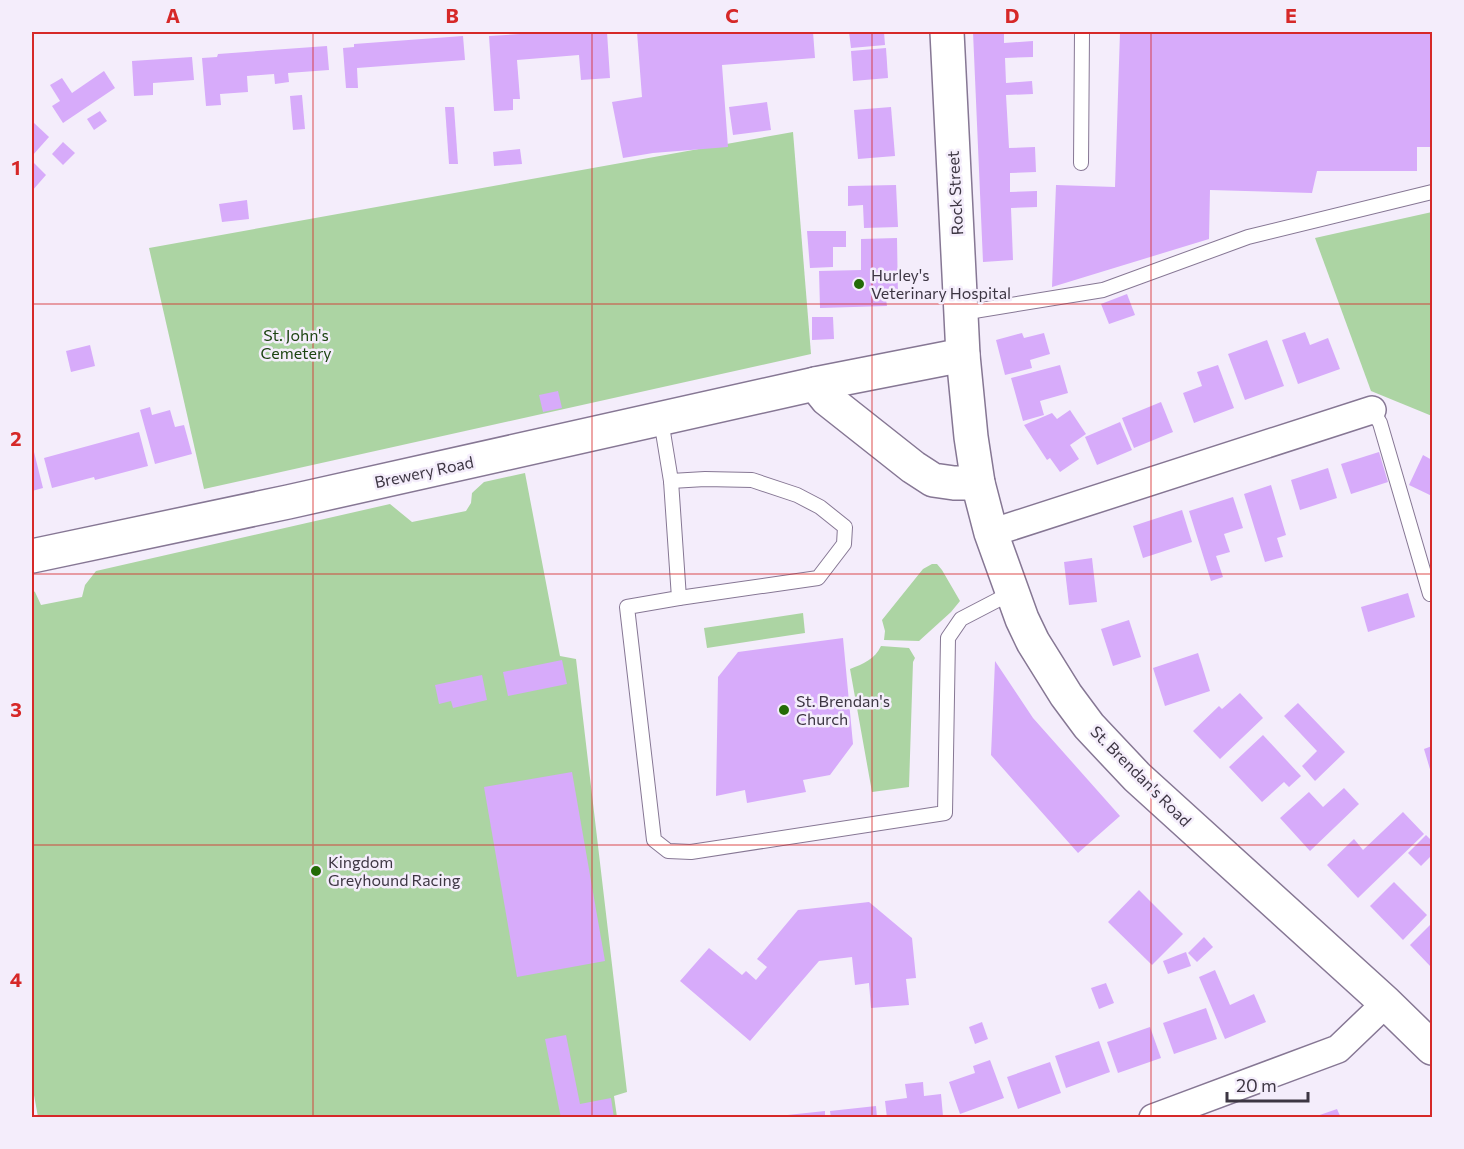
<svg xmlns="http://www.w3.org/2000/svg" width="1464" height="1149" font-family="Commissioner,sans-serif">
<rect width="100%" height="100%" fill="#f4edfb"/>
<g fill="#acd4a3">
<polygon points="793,132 811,354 204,489 149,248"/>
<polygon points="1432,212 1432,416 1371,391 1315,238"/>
<polygon points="525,473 560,656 576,659 627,1092 614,1096 617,1117 38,1117 32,1084 32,590 35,592 41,605 82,597 85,585 96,571 390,504 412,522 466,511 471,503 472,493 484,482"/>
<polygon points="932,564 937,564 942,570 960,601 951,612 919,641 884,640 885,631 882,620 923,569"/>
<polygon points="803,613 805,633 707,648 704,628"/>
<path d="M 881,646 L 909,648 L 915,658 L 913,662 L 909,787 L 872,792 L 850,669 C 863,664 875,659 881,646 Z"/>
</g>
<g fill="#d7abfa">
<polygon points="551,32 607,32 610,78 581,80 579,55 517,60 520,99 513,99 513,110 494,111 489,36"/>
<polygon points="637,32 813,32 815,58 722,65 728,147 653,153 623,158 612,102 642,97"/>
<polygon points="849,32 884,32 885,45 851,48"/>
<polygon points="973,32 1004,32 1004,43 1033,41 1033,57 1005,58 1006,83 1032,81 1033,94 1006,95 1009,148 1035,147 1036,172 1010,173 1010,192 1037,191 1037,207 1011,208 1013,260 983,262"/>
<polygon points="1120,32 1432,32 1432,147 1417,147 1417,171 1317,171 1312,193 1210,190 1209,239 1052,287 1056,185 1115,187"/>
<polygon points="463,36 465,60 357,68 358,88 346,88 343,48 354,47 354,44"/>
<polygon points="327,46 329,70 288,73 289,82 275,84 274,74 247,76 248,92 220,94 221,105 206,106 202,58 217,57 218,54"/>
<polygon points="886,48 888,78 853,81 851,51"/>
<polygon points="192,57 194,80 153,83 153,95 134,96 132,61"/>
<polygon points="104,71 115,88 63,123 52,106 60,101 50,85 62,78 72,93"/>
<polygon points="302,95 305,129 293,130 290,96"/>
<polygon points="767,102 771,130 733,135 729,107"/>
<polygon points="445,107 454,107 458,164 449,164"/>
<polygon points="891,107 895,156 858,159 854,110"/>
<polygon points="100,111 107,121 94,130 87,119"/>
<polygon points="33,122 49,137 32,156 32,123"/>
<polygon points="63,142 75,153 63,165 52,154"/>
<polygon points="520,149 522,164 494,166 493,152"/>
<polygon points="32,161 46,175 32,191"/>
<polygon points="896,185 898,227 864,228 863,205 848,206 848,186"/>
<polygon points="247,200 249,219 222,222 219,204"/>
<polygon points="807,231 846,231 846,247 833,247 833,267 810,268"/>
<polygon points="897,238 898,298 886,299 887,306 820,308 819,271 861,270 861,239"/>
<polygon points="1127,294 1135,315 1109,324 1101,304"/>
<polygon points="812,317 833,317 834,339 812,340"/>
<polygon points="1305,332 1310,345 1328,338 1340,369 1298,384 1282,340"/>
<polygon points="1022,333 1024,338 1044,333 1050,354 1030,360 1032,368 1005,375 996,340"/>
<polygon points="1267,340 1284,386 1245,400 1228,354"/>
<polygon points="90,345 95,366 71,372 66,351"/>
<polygon points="1060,365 1068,393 1040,401 1044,415 1023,421 1011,378"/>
<polygon points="1218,365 1234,408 1194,423 1183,393 1202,386 1197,372"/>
<polygon points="558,391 562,408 543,412 539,395"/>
<polygon points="1161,402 1173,432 1134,448 1122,418"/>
<polygon points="150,407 152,415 170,410 175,427 184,425 192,454 155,464 140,410"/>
<polygon points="1070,410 1086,434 1070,445 1079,459 1060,472 1050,458 1047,460 1024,425 1052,413 1057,419"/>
<polygon points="1120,422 1132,450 1097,465 1085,437"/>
<polygon points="139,432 148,466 95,480 94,477 52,488 44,458"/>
<polygon points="32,452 34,452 43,488 32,491"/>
<polygon points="1379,452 1388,482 1351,494 1341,464"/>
<polygon points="1423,455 1432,460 1432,496 1409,485"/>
<polygon points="1328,468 1337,498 1300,510 1291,480"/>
<polygon points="1271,485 1286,535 1277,538 1283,557 1265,562 1244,494"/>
<polygon points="1233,497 1243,528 1224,534 1230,552 1216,556 1223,577 1211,581 1189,511"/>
<polygon points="1182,510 1192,542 1143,558 1133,526"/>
<polygon points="1092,558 1097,602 1069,605 1064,562"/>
<polygon points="1408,593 1415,617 1368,632 1361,607"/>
<polygon points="1129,620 1141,657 1113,666 1101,629"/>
<polygon points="843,638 853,744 830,775 803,780 806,792 747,803 745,790 716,796 718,677 738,652"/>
<polygon points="1198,653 1210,691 1165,706 1153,668"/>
<polygon points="562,660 567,684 508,696 503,672"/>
<polygon points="995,661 1033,718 1120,816 1078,853 991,755"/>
<polygon points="482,675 487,700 453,708 451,701 439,704 435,685"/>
<polygon points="1240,693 1263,718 1220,759 1193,731 1219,706 1222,709"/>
<polygon points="1298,703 1345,752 1315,781 1302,766 1317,751 1284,716"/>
<polygon points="1263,735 1301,776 1289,787 1284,782 1262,802 1229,767"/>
<polygon points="1432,746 1432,776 1424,749"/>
<polygon points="572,772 605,961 517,977 484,787"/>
<polygon points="1344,788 1359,804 1310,851 1280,818 1309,792 1323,807"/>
<polygon points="1403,812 1424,834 1358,898 1327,865 1354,839 1363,850"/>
<polygon points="1426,835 1432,841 1432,855 1421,866 1408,853"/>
<polygon points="1394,882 1427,915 1403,940 1370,906"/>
<polygon points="1139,890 1183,934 1152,965 1108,922"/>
<polygon points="869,902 912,938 916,978 906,979 909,1005 871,1008 869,983 855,985 852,957 819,961 750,1041 680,981 709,948 742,975 746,971 756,980 767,967 757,959 798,910"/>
<polygon points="1432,923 1432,968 1410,945"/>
<polygon points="1204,937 1213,947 1197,962 1188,953"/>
<polygon points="1186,952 1191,966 1168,974 1163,961"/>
<polygon points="1215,970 1230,1005 1254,994 1266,1022 1225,1039 1199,977"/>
<polygon points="1106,983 1114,1003 1099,1009 1091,988"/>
<polygon points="1206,1008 1217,1039 1174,1054 1163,1023"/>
<polygon points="982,1022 988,1039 975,1044 969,1027"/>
<polygon points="1150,1027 1161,1058 1118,1073 1107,1042"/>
<polygon points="566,1035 580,1104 611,1098 614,1118 561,1118 545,1039"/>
<polygon points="1099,1041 1110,1072 1066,1088 1055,1056"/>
<polygon points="990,1060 1004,1098 960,1114 949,1082 975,1073 973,1066"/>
<polygon points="1050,1062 1061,1093 1018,1109 1007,1077"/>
<polygon points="923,1082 924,1096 941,1094 943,1116 887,1118 885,1101 907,1098 905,1084"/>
<polygon points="876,1106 877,1118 831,1118 830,1111"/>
<polygon points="1337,1109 1341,1118 1314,1118 1314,1117"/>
<polygon points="825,1111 825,1118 778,1118 778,1116"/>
</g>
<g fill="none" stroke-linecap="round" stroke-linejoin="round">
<g stroke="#867794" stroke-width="16">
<g id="lane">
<polyline points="1081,163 1082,32"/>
<polyline points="962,313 1103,290 1248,237 1432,192"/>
<polyline points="1372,410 1380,423 1430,594"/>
<polyline points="661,420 671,481 679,598 627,607 654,840 668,851 691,852 945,813 948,638 961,619 1011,593"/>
<polyline points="671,481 705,479 752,480 797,495 820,507 845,527 844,544 818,578 679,598"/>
</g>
</g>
<g stroke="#867794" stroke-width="30">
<g id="street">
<polyline points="991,533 1372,410"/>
<polyline points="1153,1118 1338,1049 1386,1003"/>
</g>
</g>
<g stroke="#867794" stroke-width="36">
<g id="secondary">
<polyline points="947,32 963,355 971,437 978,483 991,533 1022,619 1033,642 1066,695 1089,726 1137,777 1386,1003 1432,1048"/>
<polyline points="815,384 827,399 913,467 933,480 954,483 978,483"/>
<polyline points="32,556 288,502 815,384 963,355"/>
</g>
</g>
<use href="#lane" stroke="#fff" stroke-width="14"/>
<use href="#street" stroke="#fff" stroke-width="27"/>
<use href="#secondary" stroke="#fff" stroke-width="33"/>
</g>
<path fill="none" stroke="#d62828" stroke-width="1.5" stroke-opacity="0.55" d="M 313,32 L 313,1118M 592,32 L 592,1118M 872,32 L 872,1118M 1151,32 L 1151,1118M 32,304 L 1432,304M 32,574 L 1432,574M 32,845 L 1432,845"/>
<g fill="#236b06" stroke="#f4edfb" stroke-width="2">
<circle cx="859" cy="284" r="6"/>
<circle cx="784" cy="710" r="6"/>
<circle cx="316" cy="871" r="6"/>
</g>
<g text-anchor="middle" stroke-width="5" stroke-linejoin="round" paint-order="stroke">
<g font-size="16" fill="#3d3643" stroke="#f4edfb">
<text transform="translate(955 193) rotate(-93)" y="6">Rock Street</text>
<text transform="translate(424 472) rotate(-12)" y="6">Brewery Road</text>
<text transform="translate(1141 776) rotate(45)" y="6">St. Brendan's Road</text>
</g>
<g font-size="16" fill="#3d3643" stroke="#f4edfb" text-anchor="start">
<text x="871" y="281">Hurley's<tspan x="871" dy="18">Veterinary Hospital</tspan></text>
<text x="796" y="707">St. Brendan's<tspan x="796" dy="18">Church</tspan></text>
<text x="328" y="868">Kingdom<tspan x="328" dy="18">Greyhound Racing</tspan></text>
</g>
<g font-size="16" fill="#1d4412" stroke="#f4edfb">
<text x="296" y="341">St. John's<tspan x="296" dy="18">Cemetery</tspan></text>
</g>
</g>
<rect width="1464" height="1149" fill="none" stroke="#f4edfb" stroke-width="66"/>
<path d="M1227 1092v9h81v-9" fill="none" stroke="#3d3643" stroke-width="3"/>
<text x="1236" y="1092" font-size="18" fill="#3d3643" stroke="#f4edfb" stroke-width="4.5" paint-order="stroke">20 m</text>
<rect x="33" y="33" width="1398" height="1083" fill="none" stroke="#d62828" stroke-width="2"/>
<g font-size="20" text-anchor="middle" font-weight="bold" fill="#d62828">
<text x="173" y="23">A</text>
<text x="452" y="23">B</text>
<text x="732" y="23">C</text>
<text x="1012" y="23">D</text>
<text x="1291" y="23">E</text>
<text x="16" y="175">1</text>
<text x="16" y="446">2</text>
<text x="16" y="717">3</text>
<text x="16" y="987">4</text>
</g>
</svg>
